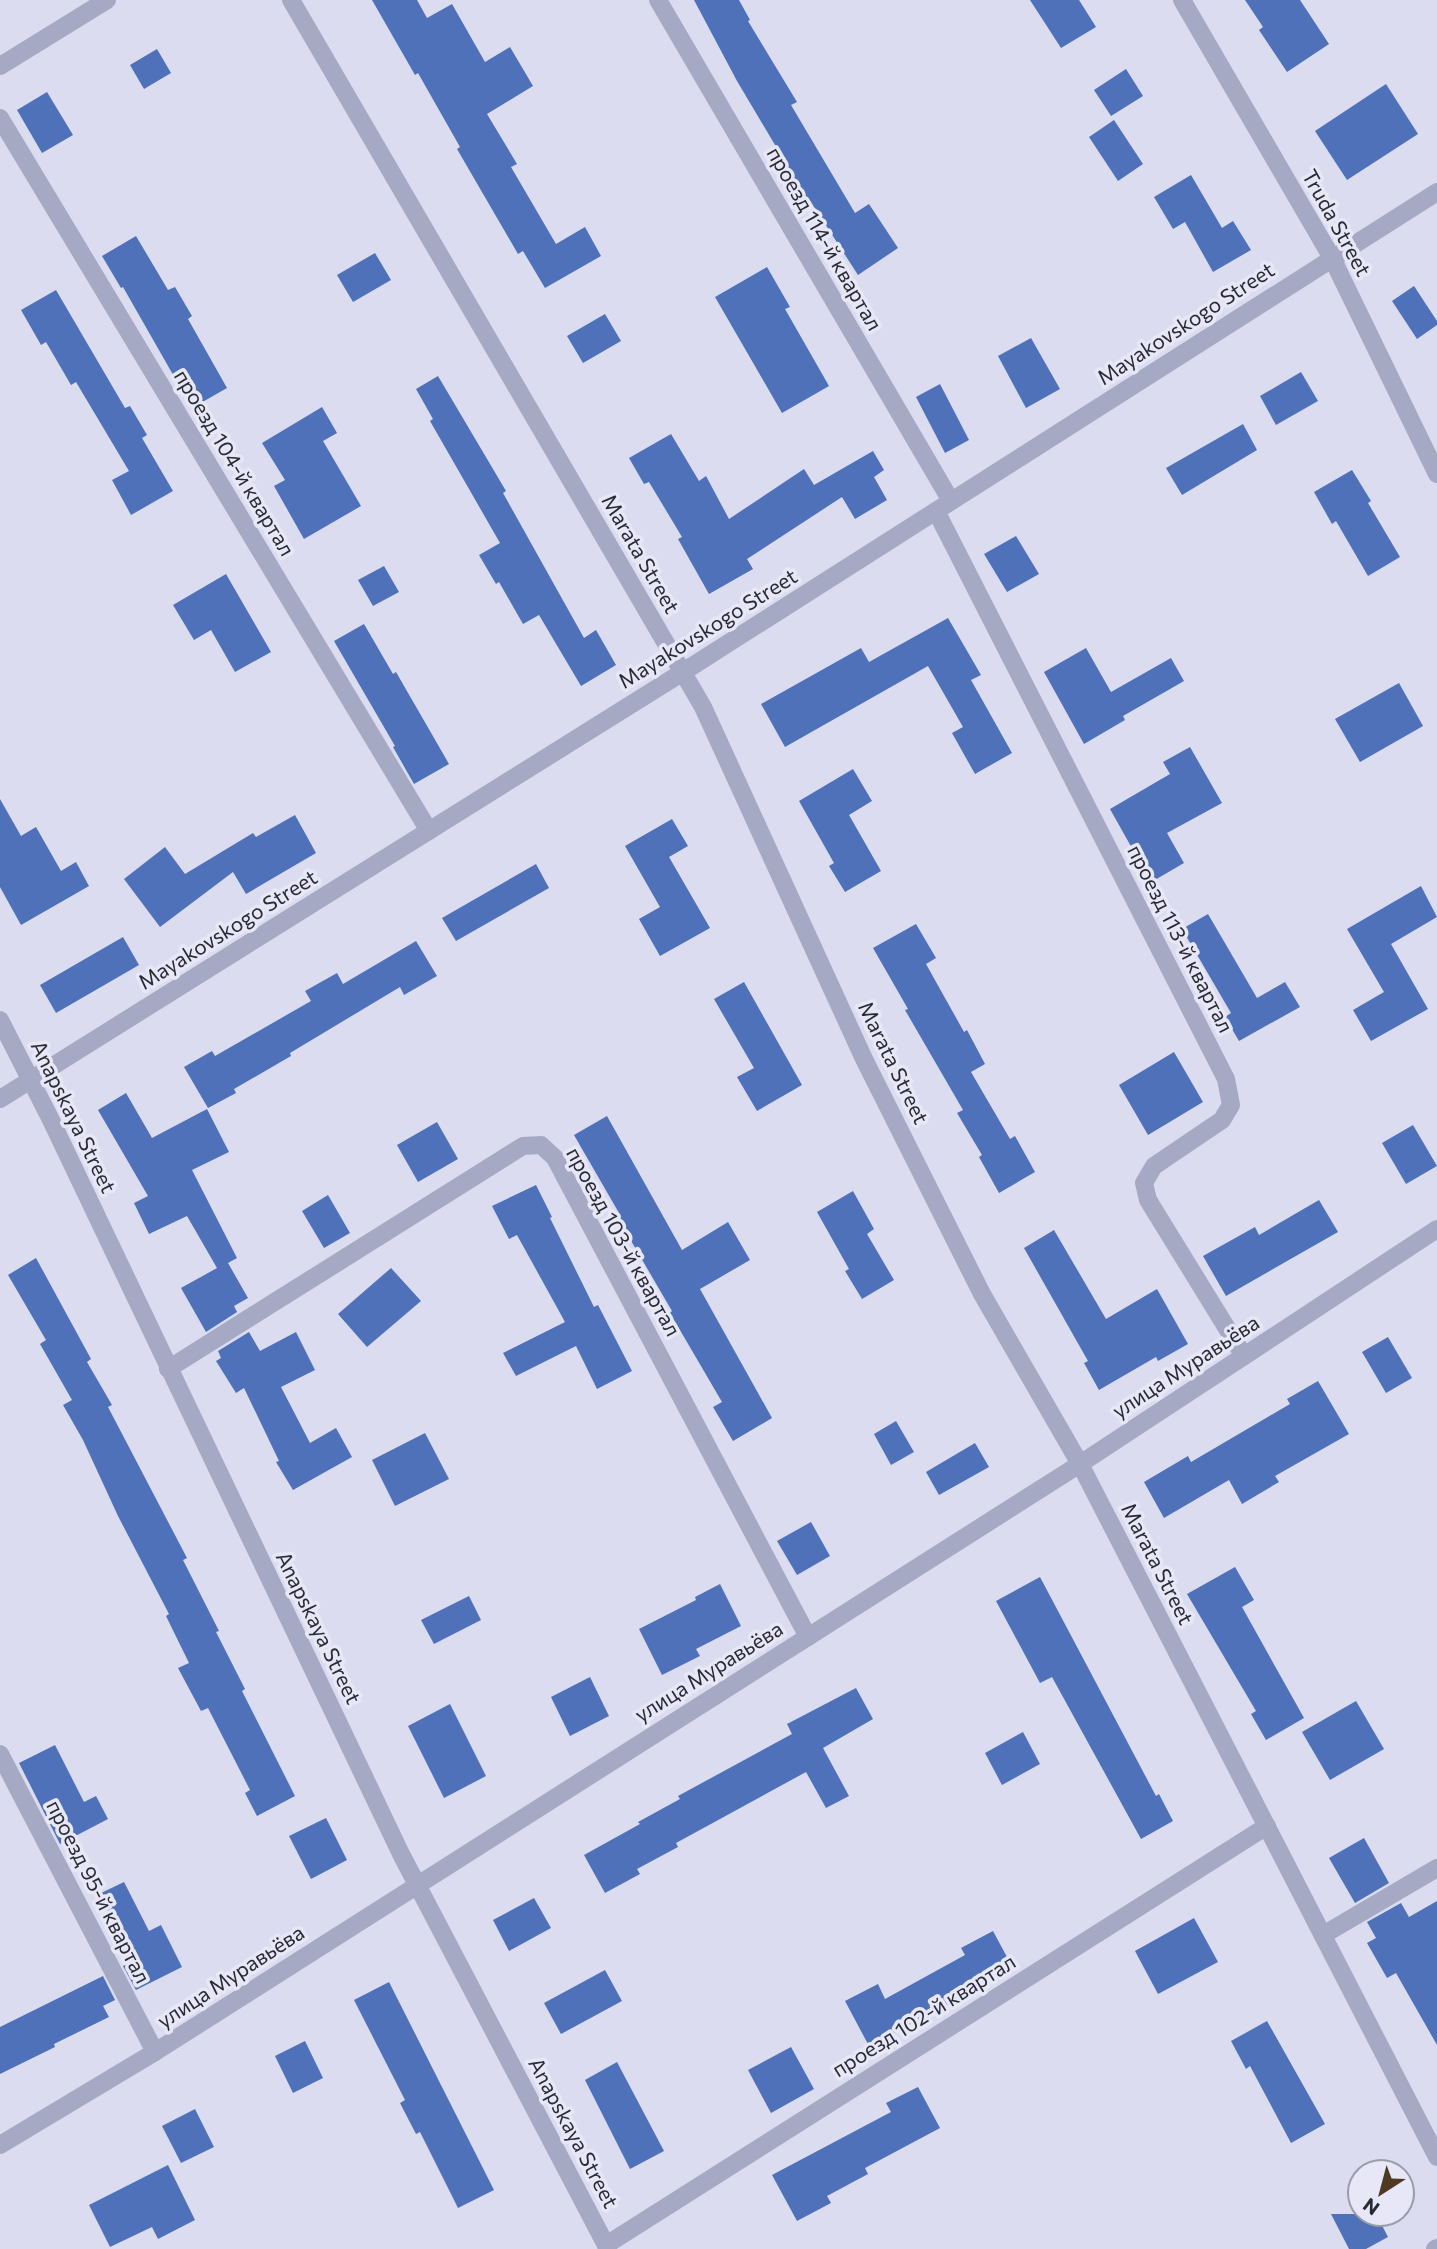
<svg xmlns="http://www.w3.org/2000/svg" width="1437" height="2249" font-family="Commissioner,sans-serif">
<rect width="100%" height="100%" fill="#dbdcef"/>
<g fill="#4f71b9">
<polygon points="372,0 417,0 427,18 452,4 485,62 510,47 533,86 487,114 517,164 511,167 556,244 585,227 601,256 545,288 523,251 518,254 457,149 460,147 418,73 415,75"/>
<polygon points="694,0 739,0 750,20 748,21 797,102 791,105 855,213 869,204 898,248 858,275 809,199 804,202 778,157 781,155 737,81"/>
<polygon points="1030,0 1079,0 1096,27 1061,48"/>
<polygon points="1245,0 1300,0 1329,44 1287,72 1259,30 1263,27"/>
<polygon points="157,49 171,73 144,89 130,65"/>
<polygon points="1126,69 1143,96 1111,116 1094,90"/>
<polygon points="1386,84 1418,134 1347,180 1315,131"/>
<polygon points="47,92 73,135 42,153 17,110"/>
<polygon points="1114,120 1143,164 1118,181 1089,137"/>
<polygon points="1191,175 1222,228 1233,221 1251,250 1213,272 1185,222 1173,229 1154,197"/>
<polygon points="136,236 168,290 175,287 192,316 188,319 227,388 192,408 123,287 121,288 102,256"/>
<polygon points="375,253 391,280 353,302 337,275"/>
<polygon points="767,267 790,307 785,309 829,386 782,413 715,297"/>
<polygon points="1414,286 1437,321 1437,325 1417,339 1392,301"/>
<polygon points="56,290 125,408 130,406 147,435 142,438 173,491 131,515 112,480 129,471 76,382 71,385 46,342 41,345 21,310"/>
<polygon points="605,314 621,341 583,363 567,336"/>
<polygon points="1031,338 1060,389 1026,408 998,356"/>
<polygon points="1301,372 1318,401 1276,425 1260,396"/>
<polygon points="438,376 506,491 503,493 584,638 596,630 616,665 581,686 539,615 523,624 499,582 496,584 479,555 500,543 430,421 433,419 416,389"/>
<polygon points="940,384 969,440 945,453 916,397"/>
<polygon points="322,407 337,433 323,441 361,506 304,539 274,486 285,480 262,443"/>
<polygon points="1243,424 1257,450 1182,495 1166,468"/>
<polygon points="671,434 699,481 706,476 729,519 804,469 814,485 873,451 884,470 874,477 887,500 855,519 842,497 747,559 753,569 709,594 678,539 682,537 649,482 644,484 629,458"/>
<polygon points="1352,470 1371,501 1368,503 1400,557 1368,576 1336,521 1332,524 1314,492"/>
<polygon points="1016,536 1039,574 1007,592 984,554"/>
<polygon points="384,566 399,592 373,606 358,580"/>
<polygon points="226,574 271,652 235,672 211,630 194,640 173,605"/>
<polygon points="948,618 981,675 971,680 1012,753 975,774 952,733 963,727 928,666 785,747 761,704 861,648 869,662"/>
<polygon points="364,624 393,674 396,672 449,764 414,784 393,747 395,746 334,641"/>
<polygon points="1086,648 1111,692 1171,658 1184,681 1123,716 1125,720 1084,744 1044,672"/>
<polygon points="1399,683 1423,726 1360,762 1335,719"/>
<polygon points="1190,747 1222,803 1167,833 1184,863 1148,884 1130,851 1133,850 1110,809 1170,774 1163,762"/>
<polygon points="853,769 872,801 849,815 881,871 845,892 829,866 834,863 799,801"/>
<polygon points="0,799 21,836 36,827 61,871 76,862 89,886 21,925 0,887"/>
<polygon points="295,815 316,853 246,894 233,872 160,927 124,879 165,847 185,874 253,833 256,837"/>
<polygon points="672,819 688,846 669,857 710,928 660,956 639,919 660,907 625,846"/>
<polygon points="536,864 549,888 456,941 442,918"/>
<polygon points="1421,886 1437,917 1391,944 1428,1009 1371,1041 1353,1010 1384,992 1347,929"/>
<polygon points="1208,914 1257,998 1285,982 1300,1007 1239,1041 1225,1017 1231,1013 1182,929"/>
<polygon points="916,924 936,958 926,964 964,1032 967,1030 985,1064 971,1072 1010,1139 1015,1136 1035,1172 999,1193 979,1157 982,1155 957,1113 963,1110 905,1010 908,1009 873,948"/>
<polygon points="123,937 139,965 56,1013 40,985"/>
<polygon points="416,941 437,976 404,995 400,987 290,1053 291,1056 234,1089 236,1093 208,1108 184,1067 212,1051 215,1056 311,1001 305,991 337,973 343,984"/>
<polygon points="744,982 802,1085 757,1111 737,1077 754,1068 714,999"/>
<polygon points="1174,1052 1203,1102 1148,1135 1119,1085"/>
<polygon points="126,1093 152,1138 207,1109 229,1152 192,1170 237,1258 228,1263 248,1298 234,1306 237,1312 206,1332 181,1288 217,1268 187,1216 149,1234 134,1203 148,1196 98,1110"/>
<polygon points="607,1116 682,1250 728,1222 750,1260 700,1289 772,1418 733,1441 713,1407 722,1402 670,1313 672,1311 616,1215 619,1213 574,1135"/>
<polygon points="437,1122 458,1159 418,1182 397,1145"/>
<polygon points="1413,1125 1437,1166 1406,1184 1382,1143"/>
<polygon points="536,1185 552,1217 550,1218 594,1307 598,1305 632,1371 597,1389 576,1346 516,1376 503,1353 565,1322 517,1235 509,1239 492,1206"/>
<polygon points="853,1191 874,1229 867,1234 894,1280 862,1299 845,1271 849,1269 817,1212"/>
<polygon points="328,1195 350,1233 324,1248 302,1211"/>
<polygon points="1319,1200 1338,1232 1226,1296 1203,1256 1255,1227 1259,1235"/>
<polygon points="1054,1230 1106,1319 1157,1289 1188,1344 1158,1361 1156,1357 1099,1390 1084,1363 1088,1361 1024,1248"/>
<polygon points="36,1258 91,1359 87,1362 112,1405 108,1407 187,1558 183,1560 219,1631 216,1632 245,1689 242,1691 295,1796 257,1816 245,1793 250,1790 208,1708 201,1711 178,1668 189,1663 166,1616 169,1614 118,1516 83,1440 63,1405 72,1400 40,1344 46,1340 8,1275"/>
<polygon points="391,1268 421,1301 367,1347 338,1314"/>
<polygon points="249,1332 260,1351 296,1332 315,1370 281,1387 310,1443 336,1428 352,1457 293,1490 276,1462 279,1461 244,1388 236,1393 216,1361 221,1358 218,1351"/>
<polygon points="1388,1337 1412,1378 1386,1393 1362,1352"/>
<polygon points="1318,1381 1349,1434 1275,1476 1279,1482 1242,1504 1229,1480 1164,1518 1144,1482 1188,1456 1191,1462 1290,1404 1287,1399"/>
<polygon points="896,1421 914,1452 891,1465 874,1434"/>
<polygon points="425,1433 449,1479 395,1506 372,1460"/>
<polygon points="975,1443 989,1467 939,1495 926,1472"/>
<polygon points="811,1522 830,1556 797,1575 777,1541"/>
<polygon points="1235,1567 1254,1600 1242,1607 1304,1718 1266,1740 1251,1714 1256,1711 1187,1594"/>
<polygon points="1040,1577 1156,1796 1159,1794 1173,1821 1141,1839 1052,1677 1040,1683 996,1601"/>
<polygon points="720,1584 741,1626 696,1649 700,1656 662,1675 639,1629 696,1600 695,1597"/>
<polygon points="469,1596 481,1620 434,1644 421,1620"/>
<polygon points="590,1677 609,1716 570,1736 551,1697"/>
<polygon points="856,1688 873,1719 823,1748 849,1796 826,1808 806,1772 676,1843 678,1847 637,1869 640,1874 605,1893 584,1855 640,1824 638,1822 680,1799 678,1796 792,1734 787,1724"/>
<polygon points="1356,1701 1384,1749 1330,1780 1302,1732"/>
<polygon points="450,1704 486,1776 444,1798 408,1726"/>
<polygon points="1023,1732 1040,1764 1002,1785 985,1753"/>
<polygon points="55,1745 84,1802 96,1796 108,1819 60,1844 19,1763"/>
<polygon points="326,1818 347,1860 311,1879 289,1836"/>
<polygon points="1364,1838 1389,1883 1355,1903 1329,1858"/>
<polygon points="124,1882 149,1931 161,1925 182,1967 136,1990 123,1966 133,1961 99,1894"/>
<polygon points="534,1898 551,1928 509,1951 493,1920"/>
<polygon points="1437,1901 1437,2045 1396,1973 1387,1978 1367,1943 1376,1938 1367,1922 1401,1903 1409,1917"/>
<polygon points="1194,1918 1218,1962 1158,1994 1135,1951"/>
<polygon points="993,1931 1014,1970 869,2046 845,2001 878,1984 885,1999 965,1955 961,1948"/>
<polygon points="605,1970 622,2001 561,2034 544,2003"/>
<polygon points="103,1976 115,2000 103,2006 109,2017 54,2044 55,2047 0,2074 0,2027"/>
<polygon points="389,1982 494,2190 458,2208 420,2132 416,2134 400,2103 405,2100 354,2000"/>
<polygon points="1267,2021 1325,2124 1291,2143 1250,2066 1246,2069 1231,2041"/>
<polygon points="305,2041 323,2078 293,2093 275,2056"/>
<polygon points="791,2047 814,2089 771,2113 748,2070"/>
<polygon points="617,2062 664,2151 630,2169 585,2080"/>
<polygon points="918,2087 940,2128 865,2168 868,2174 827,2196 831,2203 797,2221 772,2175 891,2112 886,2103"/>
<polygon points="195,2109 214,2147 181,2163 162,2126"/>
<polygon points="168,2165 195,2220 158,2239 152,2227 110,2247 89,2205"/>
<polygon points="1331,2214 1376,2214 1388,2237 1366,2249 1349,2249"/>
</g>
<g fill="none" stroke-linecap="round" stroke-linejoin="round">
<g stroke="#a6a9c3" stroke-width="18">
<polyline points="291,0 703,707 864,1059 982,1294 1080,1464 1437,2157"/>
<polyline points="658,0 951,501"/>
<polyline points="1182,0 1332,258 1437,474"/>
<polyline points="0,66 107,0"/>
<polyline points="0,118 429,831"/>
<polyline points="936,511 1226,1079 1231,1105 1222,1120 1154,1166 1144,1183 1148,1200 1244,1356"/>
<polyline points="0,1020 50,1118 401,1854 608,2249"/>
<polyline points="0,1099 683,672 1437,192"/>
<polyline points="168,1369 523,1146 541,1145 555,1158 808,1637"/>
<polyline points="0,1754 155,2052"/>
<polyline points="1323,1935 1437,1868"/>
<polyline points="0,2145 155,2052 1080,1464 1437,1229"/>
<polyline points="606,2245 1267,1826"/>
<polyline points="1435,2249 1437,2248"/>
</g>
</g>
<g text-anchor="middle" stroke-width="7" stroke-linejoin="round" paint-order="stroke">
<g font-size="21" fill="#282b33" stroke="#e7e7f7">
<text transform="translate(1336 223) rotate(61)" y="7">Truda Street</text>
<text transform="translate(824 239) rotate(60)" y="7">проезд 114-й квартал</text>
<text transform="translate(1186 324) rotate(-33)" y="7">Mayakovskogo Street</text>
<text transform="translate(234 463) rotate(59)" y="7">проезд 104-й квартал</text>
<text transform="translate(640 554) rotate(60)" y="7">Marata Street</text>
<text transform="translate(708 629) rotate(-32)" y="7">Mayakovskogo Street</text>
<text transform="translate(228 930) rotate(-32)" y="7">Mayakovskogo Street</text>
<text transform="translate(1180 939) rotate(63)" y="7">проезд 113-й квартал</text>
<text transform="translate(893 1063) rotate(64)" y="7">Marata Street</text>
<text transform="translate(73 1117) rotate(64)" y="7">Anapskaya Street</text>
<text transform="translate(623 1242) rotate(61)" y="7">проезд 103-й квартал</text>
<text transform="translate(1186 1367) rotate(-33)" y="7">улица Муравьёва</text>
<text transform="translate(1157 1564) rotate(63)" y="7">Marata Street</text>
<text transform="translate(318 1628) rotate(64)" y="7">Anapskaya Street</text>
<text transform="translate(709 1672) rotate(-32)" y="7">улица Муравьёва</text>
<text transform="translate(98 1892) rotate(63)" y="7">проезд 95-й квартал</text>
<text transform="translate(231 1977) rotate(-33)" y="7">улица Муравьёва</text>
<text transform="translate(924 2016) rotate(-32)" y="7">проезд 102-й квартал</text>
<text transform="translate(573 2133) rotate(62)" y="7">Anapskaya Street</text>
</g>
</g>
<g transform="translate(1381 2193) rotate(216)"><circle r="33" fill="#e7e7f7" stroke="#9b9ca9" stroke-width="2"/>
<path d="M0-5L12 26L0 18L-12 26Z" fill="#503922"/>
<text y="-10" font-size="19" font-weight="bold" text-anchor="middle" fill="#282b33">N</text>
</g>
</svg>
